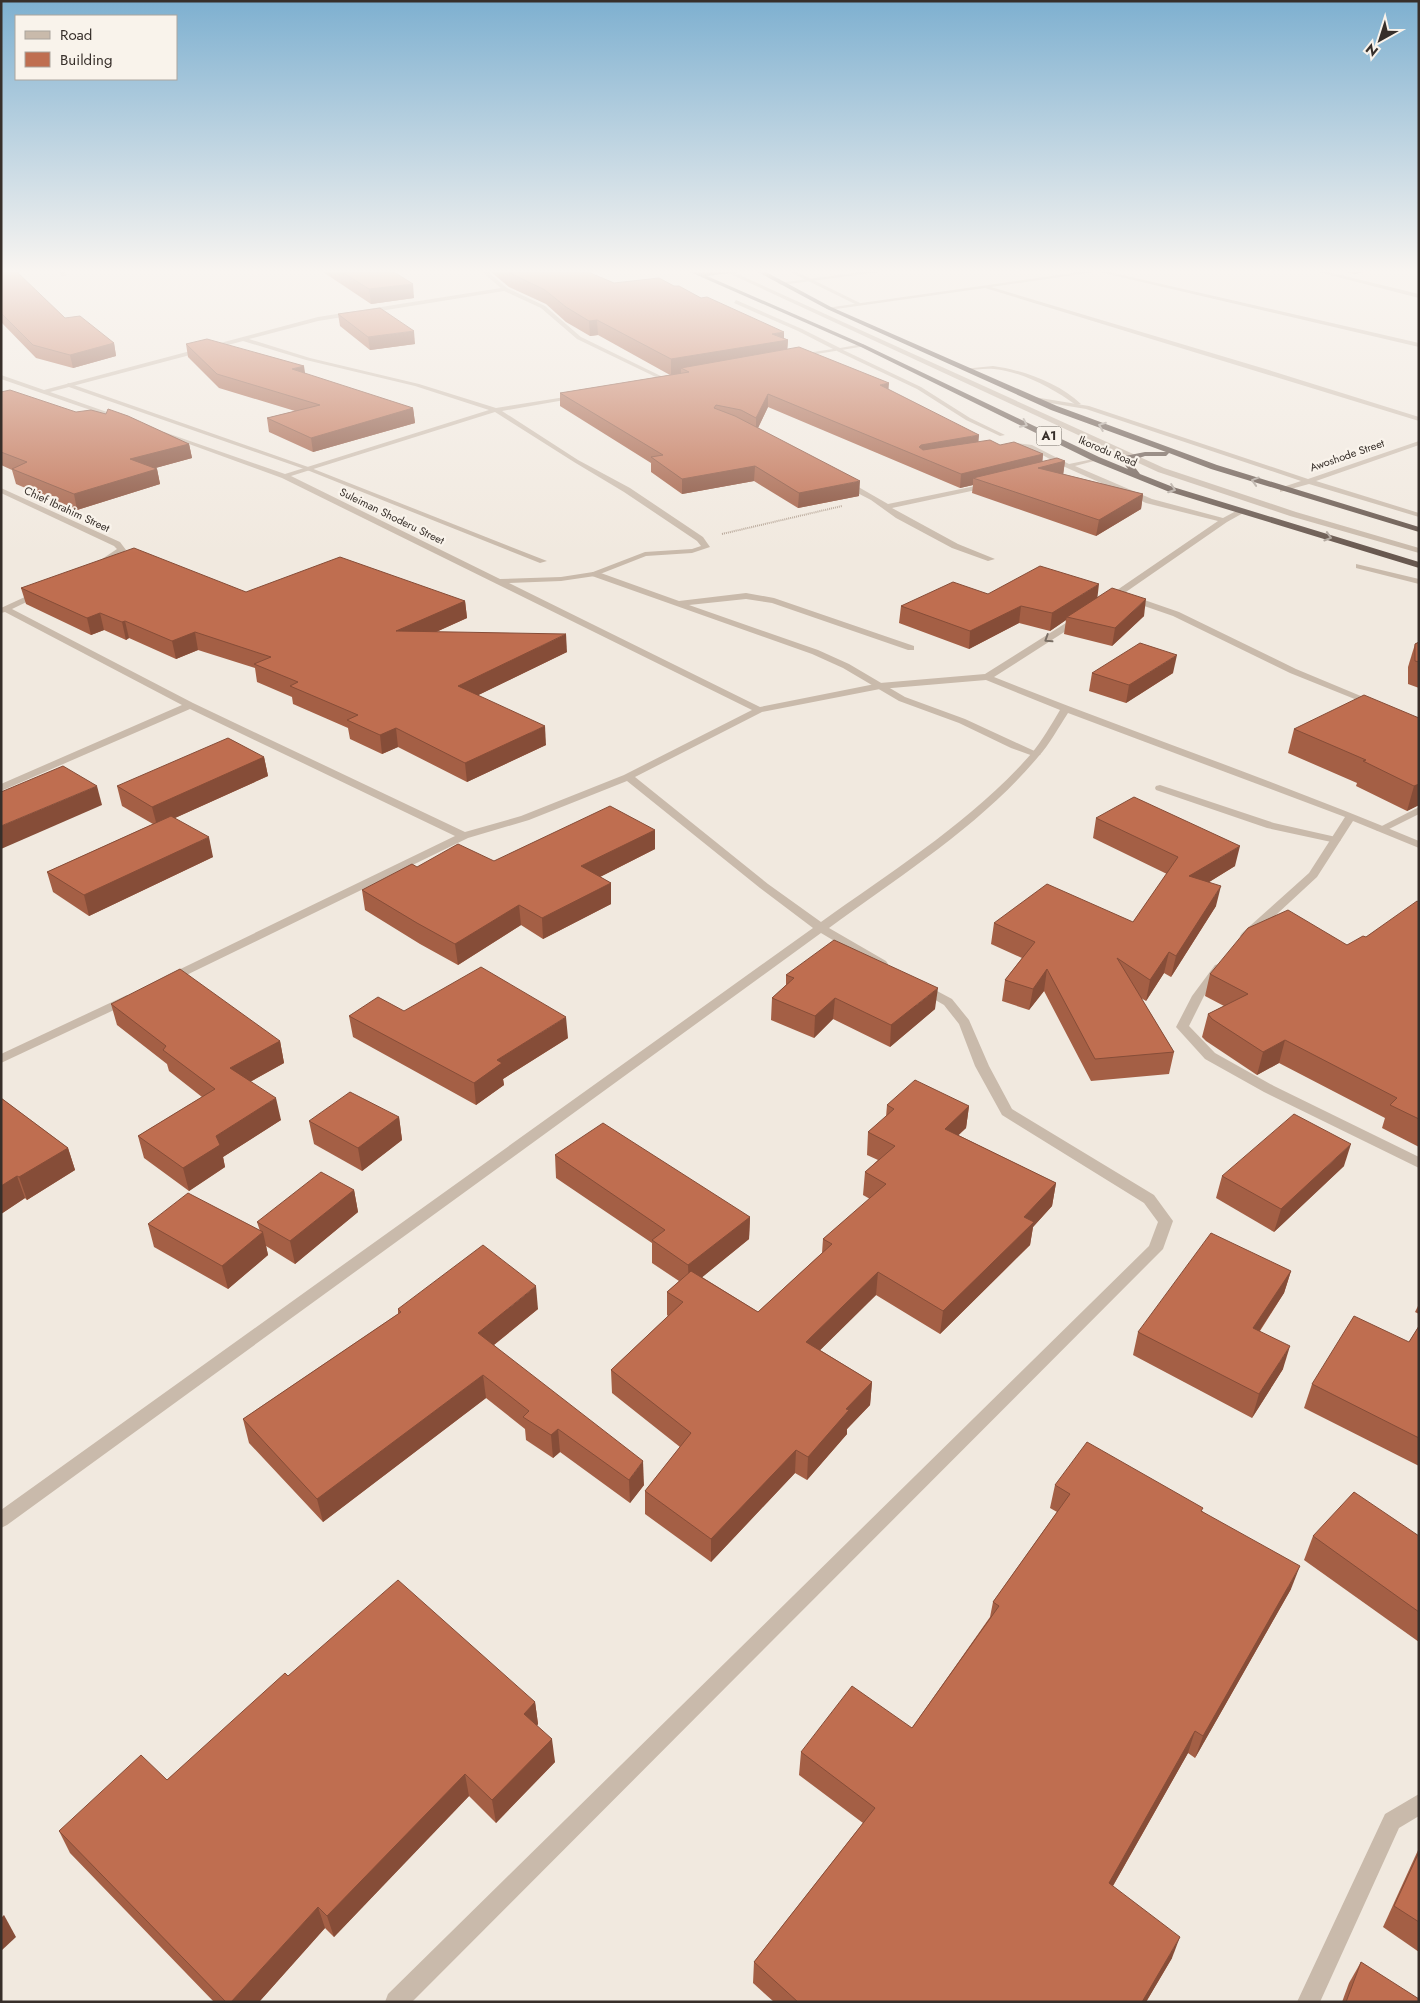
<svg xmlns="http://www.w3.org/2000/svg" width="1420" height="2003" font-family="Jost,sans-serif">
<rect width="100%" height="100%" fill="#f1e9df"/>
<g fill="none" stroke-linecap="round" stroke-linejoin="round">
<polyline stroke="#b5a495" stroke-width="2" stroke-dasharray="1 1" stroke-linecap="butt" points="722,534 842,506"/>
<g fill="#c9baab" fill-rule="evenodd">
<polygon points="726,272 733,272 1164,468 1296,512 1419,548 1419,553 1290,516 1158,472"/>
<polygon points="790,272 797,272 862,304 857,305"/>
<polygon points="837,349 841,349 921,387 970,418 1005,435 1000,436 966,420 917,389 837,351"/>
<path d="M 993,366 C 1023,370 1059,383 1081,404 L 1076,405 C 1052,388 1023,372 994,369 C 984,368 975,370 966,371 L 963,369 Z"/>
<polygon points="68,383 311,468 547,561 540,563 307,470 66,386"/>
<polygon points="1356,564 1419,579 1419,584 1356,568"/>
<polygon points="592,572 598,572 679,601 746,593 774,598 914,646 914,650 908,650 772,603 746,599 689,605 818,650 849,664 905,697 965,719 1041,754 1036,757 1011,748 959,723 899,701 843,668 812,654 592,576"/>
<polygon points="1160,785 1274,823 1336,837 1341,840 1336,843 1267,828 1156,790 1155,788 1156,786"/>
<polygon points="1419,807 1419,814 1385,831 1377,831 1376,829"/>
</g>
<g fill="#c9baab" fill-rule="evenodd">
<polygon points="59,272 64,272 67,275 62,276"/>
<path d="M 482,272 L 488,272 L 507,288 L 545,306 L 581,337 L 669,380 L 664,381 L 577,339 L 541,308 L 504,291 L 318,321 L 249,339 L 310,358 L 419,384 L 496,408 L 578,395 L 579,396 L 576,398 L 502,411 L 578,460 L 630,488 L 703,537 L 710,547 L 692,553 L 646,556 L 595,576 L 561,581 L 509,583 L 760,707 L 880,683 L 985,674 L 1077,616 L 1083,616 L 1083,620 L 994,677 C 1135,733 1279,782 1419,841 L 1419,848 L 1353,821 L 1317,877 L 1250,939 L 1242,939 L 1240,936 L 1242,933 L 1309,873 L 1345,817 L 1068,713 C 1058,728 1050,744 1038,757 C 980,826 901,875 829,928 L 886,961 L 888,964 L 886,967 L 878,967 L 821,933 L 7,1525 L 1,1528 L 1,1510 L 813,928 L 760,888 L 627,781 L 529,820 L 468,838 L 170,983 L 164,979 L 166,976 L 455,836 L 190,709 L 1,791 L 1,784 L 182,705 L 5,612 L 1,613 L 1,608 L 40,590 L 43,590 L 43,594 L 12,609 L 193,703 L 465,832 L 521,816 L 624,775 L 752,710 L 282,478 L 159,433 L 164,432 L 285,474 L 489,410 L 415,386 L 306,360 L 243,341 L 50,392 L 124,418 L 124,420 L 122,421 L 1,379 L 1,375 L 44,390 L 318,317 L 501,288 ZM 495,412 L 574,462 L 624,492 L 697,541 L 701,546 L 692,549 L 645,552 L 593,572 L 561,577 L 500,579 L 291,476 ZM 986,680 L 1060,710 C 1051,725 1042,741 1031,754 C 971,822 893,870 821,922 L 768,884 L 635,777 L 762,712 L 880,689 Z"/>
<polygon points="861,272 880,272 781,285 778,283"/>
<polygon points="1079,272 1095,272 991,287 1262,368 1419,417 1419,421 985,288 829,310 826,308"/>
<polygon points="1099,272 1109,272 1419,343 1419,347"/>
<polygon points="1318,272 1328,272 1419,294 1419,298"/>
<polygon points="736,300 802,329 840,348 863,344 866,346 798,357 800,354 833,349 798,331 734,303"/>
<polygon points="1034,397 1089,406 1308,479 1419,441 1419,445 1316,481 1419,513 1419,517 1309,484 1280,492 1280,488 1301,481 1086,409 1032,400 1032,398"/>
<polygon points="1015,443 1032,445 1069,464 1098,458 1098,460 1075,466 1152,499 1223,518 1238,510 1245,512 1227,522 1110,603 1104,603 1104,599 1218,521 1146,503 1065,467 1029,448 1015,447 1004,449 1001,447"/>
<polygon points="842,481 848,481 888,504 990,483 990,487 892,508 958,544 995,559 988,561 952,548 896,518 871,500 842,485"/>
<polygon points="1,488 120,542 126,550 108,563 102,563 102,559 117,549 114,546 1,493"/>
<polygon points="1130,595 1179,612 1296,669 1380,704 1375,707 1372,706 1290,673 1173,616 1127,600 1127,596"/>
<polygon points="1219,964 1225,968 1204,996 1189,1026 1215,1053 1274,1086 1419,1157 1419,1168 1264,1092 1205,1059 1176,1027 1192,996 1215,965"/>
<polygon points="924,984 952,999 969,1020 989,1066 1012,1109 1154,1195 1173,1221 1163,1249 412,2002 385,2002 388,1994 1149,1246 1158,1222 1144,1203 1002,1115 975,1066 959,1024 944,1005 920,991 918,988"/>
<polygon points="127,995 133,999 131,1002 1,1063 1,1054"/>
<polygon points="1419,1794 1419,1816 1399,1828 1320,2002 1297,2002 1385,1814"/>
</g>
<polygon fill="#68584f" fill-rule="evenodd" points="690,272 738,272 707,276 865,345 1099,457 1128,469 1122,461 1125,456 1145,452 1166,452 1051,410 827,309 758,272 766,272 831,307 1057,406 1217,465 1419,527 1419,532 1211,469 1169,453 1166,456 1145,456 1130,461 1140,474 1173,487 1419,562 1419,568 1167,491 1093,461 861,347"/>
</g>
<g fill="#a45f45">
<polygon points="1,272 65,318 114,343 116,356 73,368 36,358 1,322"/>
<polygon points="323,272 394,272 414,298 371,304"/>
<polygon points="491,272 588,272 614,283 674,286 701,298 788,340 787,349 888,389 978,442 1043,454 1042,462 1065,461 1063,474 1143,494 1141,509 1096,536 972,493 973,485 960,488 768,407 758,428 859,496 798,508 754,481 682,494 651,472 651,463 560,406 560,393 670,375 598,335 590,336 566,322 546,304 509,287"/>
<polygon points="1346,272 1363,272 1355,274"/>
<polygon points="338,314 415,344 370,350 340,326"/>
<polygon points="186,344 413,408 415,423 313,452 269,432 267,418 295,411 219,388 188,357"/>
<polygon points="1,392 189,444 192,458 155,468 157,469 160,484 77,510 16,484 12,470 1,465"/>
<polygon points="21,588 246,592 465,601 467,618 436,632 567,652 478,695 546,745 467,782 398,747 382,754 350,739 348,728 293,704 292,697 257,682 255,668 198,650 176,659 129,638 126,640 104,630 91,635 26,604"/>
<polygon points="988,594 1097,598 1144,616 1112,646 1064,634 1066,620 1050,631 1019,623 969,649 899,623 901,606"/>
<polygon points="1419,642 1419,688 1408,684 1408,667 1415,644"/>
<polygon points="1092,673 1173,673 1126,703 1089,691"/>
<polygon points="1419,718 1419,805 1407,811 1356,786 1357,783 1288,753 1294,729"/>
<polygon points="264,757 268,776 175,818 213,857 89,916 53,892 47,872 153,824 122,806 117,786"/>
<polygon points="1096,818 1235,866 1209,882 1216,906 1171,977 1164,973 1146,1001 1141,998 1174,1052 1169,1074 1091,1081 1044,991 1029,1010 1002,1001 1005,980 1022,958 991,944 994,923 1133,922 1167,874 1093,838"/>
<polygon points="655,830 655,849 600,877 611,883 611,904 543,939 521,925 458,965 420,944 365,910 362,890 417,867 494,861"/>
<polygon points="1419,902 1419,1147 1382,1128 1385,1118 1279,1063 1257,1075 1206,1041 1202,1037 1208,1014 1224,1006 1205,996 1210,974 1347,945 1366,937"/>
<polygon points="786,975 935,1009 890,1047 833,1019 814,1038 771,1020 772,998 786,985"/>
<polygon points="111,1004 280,1041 284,1063 250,1082 281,1120 223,1157 225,1167 189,1191 144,1158 138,1136 202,1097 169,1071 167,1064 117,1025"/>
<polygon points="404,1011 568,1038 503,1079 504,1085 476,1105 353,1037 349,1016"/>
<polygon points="1,1098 68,1148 75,1170 27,1200 25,1198 1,1214"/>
<polygon points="887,1105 969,1106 966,1128 958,1135 1056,1183 1052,1206 1033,1227 1030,1245 940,1334 876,1295 820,1350 872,1382 870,1405 847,1429 847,1434 807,1480 795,1473 711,1562 645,1514 645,1491 680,1447 612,1393 611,1370 668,1316 667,1315 667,1292 679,1281 652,1263 652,1243 556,1178 555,1155 750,1217 749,1239 702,1277 758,1312 822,1253 823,1239 870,1199 863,1195 865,1172 878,1160 867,1155 868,1132 886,1117"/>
<polygon points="399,1117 402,1140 362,1171 314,1144 309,1121"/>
<polygon points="1344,1166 1274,1232 1216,1198 1222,1176"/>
<polygon points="354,1190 358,1212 295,1264 266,1246 268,1255 228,1289 154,1247 148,1224 260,1231 257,1222"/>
<polygon points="1291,1271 1284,1293 1260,1331 1283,1369 1252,1418 1133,1355 1138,1332"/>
<polygon points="1419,1304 1419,1314 1415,1312"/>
<polygon points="398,1309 538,1309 494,1345 644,1485 630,1503 560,1452 553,1458 526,1440 525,1429 486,1398 323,1522 249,1443 243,1419 398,1314"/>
<polygon points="1419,1326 1419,1466 1304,1408 1312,1384 1409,1342"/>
<polygon points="1055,1485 1202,1511 1291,1589 1195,1758 1188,1753 1113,1886 1172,1958 1146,2002 774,2002 753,1983 754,1962 863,1823 799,1775 801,1752 912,1728 990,1617 993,1602 1057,1512 1050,1508"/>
<polygon points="1313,1536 1419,1536 1419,1642 1304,1560"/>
<polygon points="288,1676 535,1702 538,1724 537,1726 555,1762 496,1823 469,1796 334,1937 325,1928 259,2002 214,2002 70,1853 59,1831 167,1780"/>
<polygon points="1419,1848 1419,1952 1383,1927"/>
<polygon points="1361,1962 1419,2002 1342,2002 1349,1983"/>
</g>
<g fill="#864d38">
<polygon points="1355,272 1363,272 1355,274"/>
<polygon points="413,284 414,298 371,304 369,289"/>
<polygon points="597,320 598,335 590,336 589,321"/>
<polygon points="414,331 415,344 370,350 368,337"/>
<polygon points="784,332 784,340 788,340 787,355 689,372 681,368 681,374 671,375 671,359 772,334"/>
<polygon points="114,343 116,356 73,368 70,355"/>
<polygon points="304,366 306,379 292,369"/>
<polygon points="889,383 888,396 880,385"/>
<polygon points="768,394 768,407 756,432 756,418"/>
<polygon points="413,408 415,423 313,452 311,438"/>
<polygon points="979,435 978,449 924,458 919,447 921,445"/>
<polygon points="189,444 192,458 134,474 130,459"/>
<polygon points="1043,454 1042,467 1065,461 1063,476 973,478 973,485 960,488 961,474"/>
<polygon points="755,466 754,481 682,494 682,479"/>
<polygon points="157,469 160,484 77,510 74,494"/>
<polygon points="860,481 859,496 798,508 799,493"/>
<polygon points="1143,494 1141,509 1096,536 1099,520"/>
<polygon points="1099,584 1097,601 1067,617 1066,620 1050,631 1052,613"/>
<polygon points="1146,599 1144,616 1112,646 1115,628"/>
<polygon points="465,601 467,618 398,649 396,631"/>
<polygon points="1021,606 1019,623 969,649 970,631"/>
<polygon points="100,613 104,630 91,635 87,618"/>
<polygon points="125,621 129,638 126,640 122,622"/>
<polygon points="195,632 198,650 176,659 172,641"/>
<polygon points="566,634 567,652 460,704 458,686"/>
<polygon points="1177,655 1173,673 1126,703 1129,685"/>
<polygon points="545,726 546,745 467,782 465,763"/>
<polygon points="396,728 398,747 382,754 380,735"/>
<polygon points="264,757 268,776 157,826 152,807"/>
<polygon points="1419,784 1419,805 1407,811 1414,786"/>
<polygon points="97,786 102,805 1,849 1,826"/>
<polygon points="655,830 655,849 582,886 581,866"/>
<polygon points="209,837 213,857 89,916 84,895"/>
<polygon points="1240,846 1235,866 1185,897 1189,876"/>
<polygon points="611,883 611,904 543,939 542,918"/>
<polygon points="1221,886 1216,906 1171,977 1176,956"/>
<polygon points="519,905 521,925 458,965 455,944"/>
<polygon points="1169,952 1164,973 1146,1001 1150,980"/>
<polygon points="1047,969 1044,991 1029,1010 1033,989"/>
<polygon points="938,988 935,1009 890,1047 891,1025"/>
<polygon points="835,998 833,1019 814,1038 815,1016"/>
<polygon points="566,1017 568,1038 503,1079 504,1085 476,1105 474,1083 497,1060"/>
<polygon points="1285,1040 1279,1063 1257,1075 1263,1052"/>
<polygon points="280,1041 284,1063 235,1090 230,1068"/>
<polygon points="276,1098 281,1120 223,1157 225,1167 189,1191 183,1168 216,1136"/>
<polygon points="969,1106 966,1128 942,1151 945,1129"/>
<polygon points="399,1117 402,1140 362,1171 358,1148"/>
<polygon points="1351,1144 1344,1166 1274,1232 1281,1209"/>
<polygon points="68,1148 75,1170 27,1200 19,1177"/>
<polygon points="17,1176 25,1198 1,1214 1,1186"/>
<polygon points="1056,1183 1052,1206 1033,1227 1030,1245 940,1334 943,1311 1024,1217"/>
<polygon points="354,1190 358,1212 295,1264 290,1241"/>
<polygon points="750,1217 749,1239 689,1288 688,1265"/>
<polygon points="263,1232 268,1255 228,1289 222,1266"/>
<polygon points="1291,1271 1284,1293 1246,1351 1253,1328"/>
<polygon points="878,1272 876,1295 805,1365 806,1342"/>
<polygon points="536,1286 538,1309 480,1356 478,1333"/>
<polygon points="1290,1346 1283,1369 1252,1418 1259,1394"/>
<polygon points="483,1375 486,1398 323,1522 317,1499"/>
<polygon points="872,1382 870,1405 847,1429 847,1434 807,1480 808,1457 846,1409"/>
<polygon points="558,1429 560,1452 553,1458 551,1435"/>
<polygon points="796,1450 795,1473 711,1562 711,1539"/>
<polygon points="643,1461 644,1485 630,1503 629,1480"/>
<polygon points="1300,1566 1291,1589 1195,1758 1203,1736"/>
<polygon points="535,1702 538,1724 526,1737 524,1714"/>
<polygon points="1195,1731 1188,1753 1102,1905 1109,1883"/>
<polygon points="552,1739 555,1762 496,1823 492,1800"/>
<polygon points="465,1774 469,1796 334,1937 327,1916"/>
<polygon points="318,1907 325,1928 259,2002 231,2002"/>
<polygon points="4,1915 16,1937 1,1951 1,1918"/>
<polygon points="1180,1937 1172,1958 1146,2002 1142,2002"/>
</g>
<g fill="#bf6e50" stroke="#864d38">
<polygon points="1,272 17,272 65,318 80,316 114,343 70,355 33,345 1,313"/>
<polygon points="342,272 394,272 413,284 369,289"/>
<polygon points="508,272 588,272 614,283 659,278 674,286 679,286 701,298 707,297 784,332 772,334 788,340 671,359 597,320 589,321 566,307 545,290"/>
<polygon points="380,308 414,331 368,337 338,314"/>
<polygon points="207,339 304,366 292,369 413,408 311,438 267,418 320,405 217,374 186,344"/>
<polygon points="799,347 889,383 880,385 979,435 921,445 919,447 923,450 990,440 1000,445 1014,442 1043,454 961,474 768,394 756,418 741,410 716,405 714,408 735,416 860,481 799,493 755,466 682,479 651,457 663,455 560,393 689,372 681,368"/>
<polygon points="10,390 76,412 91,410 106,414 108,409 128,416 189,444 130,459 157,469 74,494 12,469 27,462 1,452 1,392"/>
<polygon points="1057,458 1065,461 1038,468 1143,494 1099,520 973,478"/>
<polygon points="134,548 246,592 340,557 465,601 396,631 566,634 458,686 545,726 465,763 396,728 380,735 347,720 358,715 290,686 298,682 254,664 271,657 195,632 172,641 125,621 122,622 100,613 87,618 21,588"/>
<polygon points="1040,566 1099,584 1052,613 1021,606 970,631 901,606 953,582 988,594"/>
<polygon points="1112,588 1146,599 1115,628 1067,617"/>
<polygon points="1419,642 1419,662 1415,661 1415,644"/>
<polygon points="1140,643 1177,655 1129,685 1092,673"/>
<polygon points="1364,695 1419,718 1419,784 1414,786 1363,761 1366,760 1294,729"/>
<polygon points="228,738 264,757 152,807 117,786"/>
<polygon points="63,766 97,786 1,826 1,792"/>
<polygon points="1134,797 1240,846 1189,876 1221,886 1176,956 1169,952 1150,980 1117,958 1174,1052 1095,1059 1047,969 1033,989 1005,980 1035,942 994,923 1047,884 1133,922 1178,857 1096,818"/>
<polygon points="610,806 655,830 581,866 611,883 542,918 519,905 455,944 417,923 362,890 412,864 417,867 458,844 494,861"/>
<polygon points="171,816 209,837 84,895 47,872"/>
<polygon points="1417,901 1419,902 1419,1119 1390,1105 1397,1098 1285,1040 1263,1052 1212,1019 1208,1014 1248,994 1210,974 1248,928 1288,910 1347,945 1363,936 1366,937"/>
<polygon points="834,940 938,988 891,1025 835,998 815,1016 772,998 794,978 786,975"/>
<polygon points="481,967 566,1017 497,1060 502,1063 474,1083 349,1016 378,997 404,1011"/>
<polygon points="180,969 280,1041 230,1068 276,1098 216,1136 220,1145 183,1168 138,1136 215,1089 163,1050 166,1046 111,1004"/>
<polygon points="915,1080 969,1106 945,1129 1056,1183 1024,1217 1034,1222 943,1311 878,1272 806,1342 872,1382 846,1409 849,1410 808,1457 796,1450 711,1539 645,1491 691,1433 611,1370 683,1302 667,1292 691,1271 758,1312 832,1244 823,1239 886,1184 865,1172 895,1146 868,1132 894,1109 887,1105"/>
<polygon points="350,1092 399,1117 358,1148 309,1121"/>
<polygon points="1,1098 68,1148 19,1177 17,1176 1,1186"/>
<polygon points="1294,1114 1351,1144 1281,1209 1222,1176"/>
<polygon points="603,1123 750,1217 688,1265 652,1240 665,1230 555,1155"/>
<polygon points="321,1172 354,1190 290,1241 257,1222"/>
<polygon points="188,1193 263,1232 222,1266 148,1224"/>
<polygon points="1211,1233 1291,1271 1253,1328 1290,1346 1259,1394 1138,1332"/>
<polygon points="483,1245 536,1286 478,1333 643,1461 629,1480 558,1429 551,1435 523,1417 529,1411 483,1375 317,1499 243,1419 401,1312 398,1309"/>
<polygon points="1354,1316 1409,1342 1419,1326 1419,1438 1312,1384"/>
<polygon points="1087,1442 1203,1508 1201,1511 1300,1566 1203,1736 1195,1731 1109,1883 1180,1937 1142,2002 798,2002 754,1962 875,1808 801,1752 852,1686 912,1728 999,1606 993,1602 1070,1494 1055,1485"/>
<polygon points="1354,1492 1419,1536 1419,1612 1313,1536"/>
<polygon points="398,1580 535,1702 524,1714 552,1739 492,1800 465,1774 327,1916 318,1907 231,2002 226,2002 59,1831 141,1755 167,1780 285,1673 288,1676"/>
<polygon points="1419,1852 1419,1922 1394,1906"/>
<polygon points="1361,1962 1419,1999 1419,2002 1346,2002"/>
</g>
<defs><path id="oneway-chevron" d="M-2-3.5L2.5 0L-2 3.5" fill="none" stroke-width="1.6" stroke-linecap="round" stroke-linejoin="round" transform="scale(1.25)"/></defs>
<g stroke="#b0a69d">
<use href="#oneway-chevron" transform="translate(1024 424) rotate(26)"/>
<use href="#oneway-chevron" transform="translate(1102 426) rotate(-159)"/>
<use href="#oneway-chevron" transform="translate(1255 481) rotate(-163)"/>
<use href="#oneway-chevron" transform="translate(1172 489) rotate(20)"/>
<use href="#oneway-chevron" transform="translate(1328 537) rotate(17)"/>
</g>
<use stroke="#796e64" href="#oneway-chevron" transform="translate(1048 639) rotate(147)"/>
<linearGradient id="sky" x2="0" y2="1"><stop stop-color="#7eb0d0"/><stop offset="0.49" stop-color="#f9f5f1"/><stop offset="1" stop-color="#f9f5f1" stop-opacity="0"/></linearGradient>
<rect width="1420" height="553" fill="url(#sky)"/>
<g text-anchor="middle" stroke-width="4.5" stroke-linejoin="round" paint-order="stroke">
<g font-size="11" fill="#372f2a" stroke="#f9f3eb">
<text transform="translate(1108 451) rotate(23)" y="4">Ikorodu Road</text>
<text transform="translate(1347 455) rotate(-19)" y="4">Awoshode Street</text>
<text transform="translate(67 509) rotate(25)" y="4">Chief Ibrahim Street</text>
<text transform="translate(392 516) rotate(26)" y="4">Suleiman Shoderu Street</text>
</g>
<rect fill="#f9f3eb" stroke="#716a64" stroke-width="1" x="1036.5" y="426.5" width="25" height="19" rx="4"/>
<g font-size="12" font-weight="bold" fill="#372f2a">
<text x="1049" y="440">A1</text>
</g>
</g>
<rect width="1420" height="2003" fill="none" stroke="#372f2a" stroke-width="5"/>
<rect x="15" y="15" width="162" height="65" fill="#f9f3eb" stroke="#aba59e"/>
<rect x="25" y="31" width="25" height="8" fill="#c9baab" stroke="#aba59e"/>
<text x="60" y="40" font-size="15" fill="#372f2a">Road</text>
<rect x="25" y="52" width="25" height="15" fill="#bf6e50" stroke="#aba59e"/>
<text x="60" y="65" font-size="15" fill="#372f2a">Building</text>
<g transform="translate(1380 40) rotate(219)" stroke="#f9f3eb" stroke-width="4" paint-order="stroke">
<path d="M0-4L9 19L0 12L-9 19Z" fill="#372f2a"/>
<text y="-8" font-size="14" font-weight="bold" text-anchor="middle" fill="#372f2a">N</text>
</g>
</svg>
